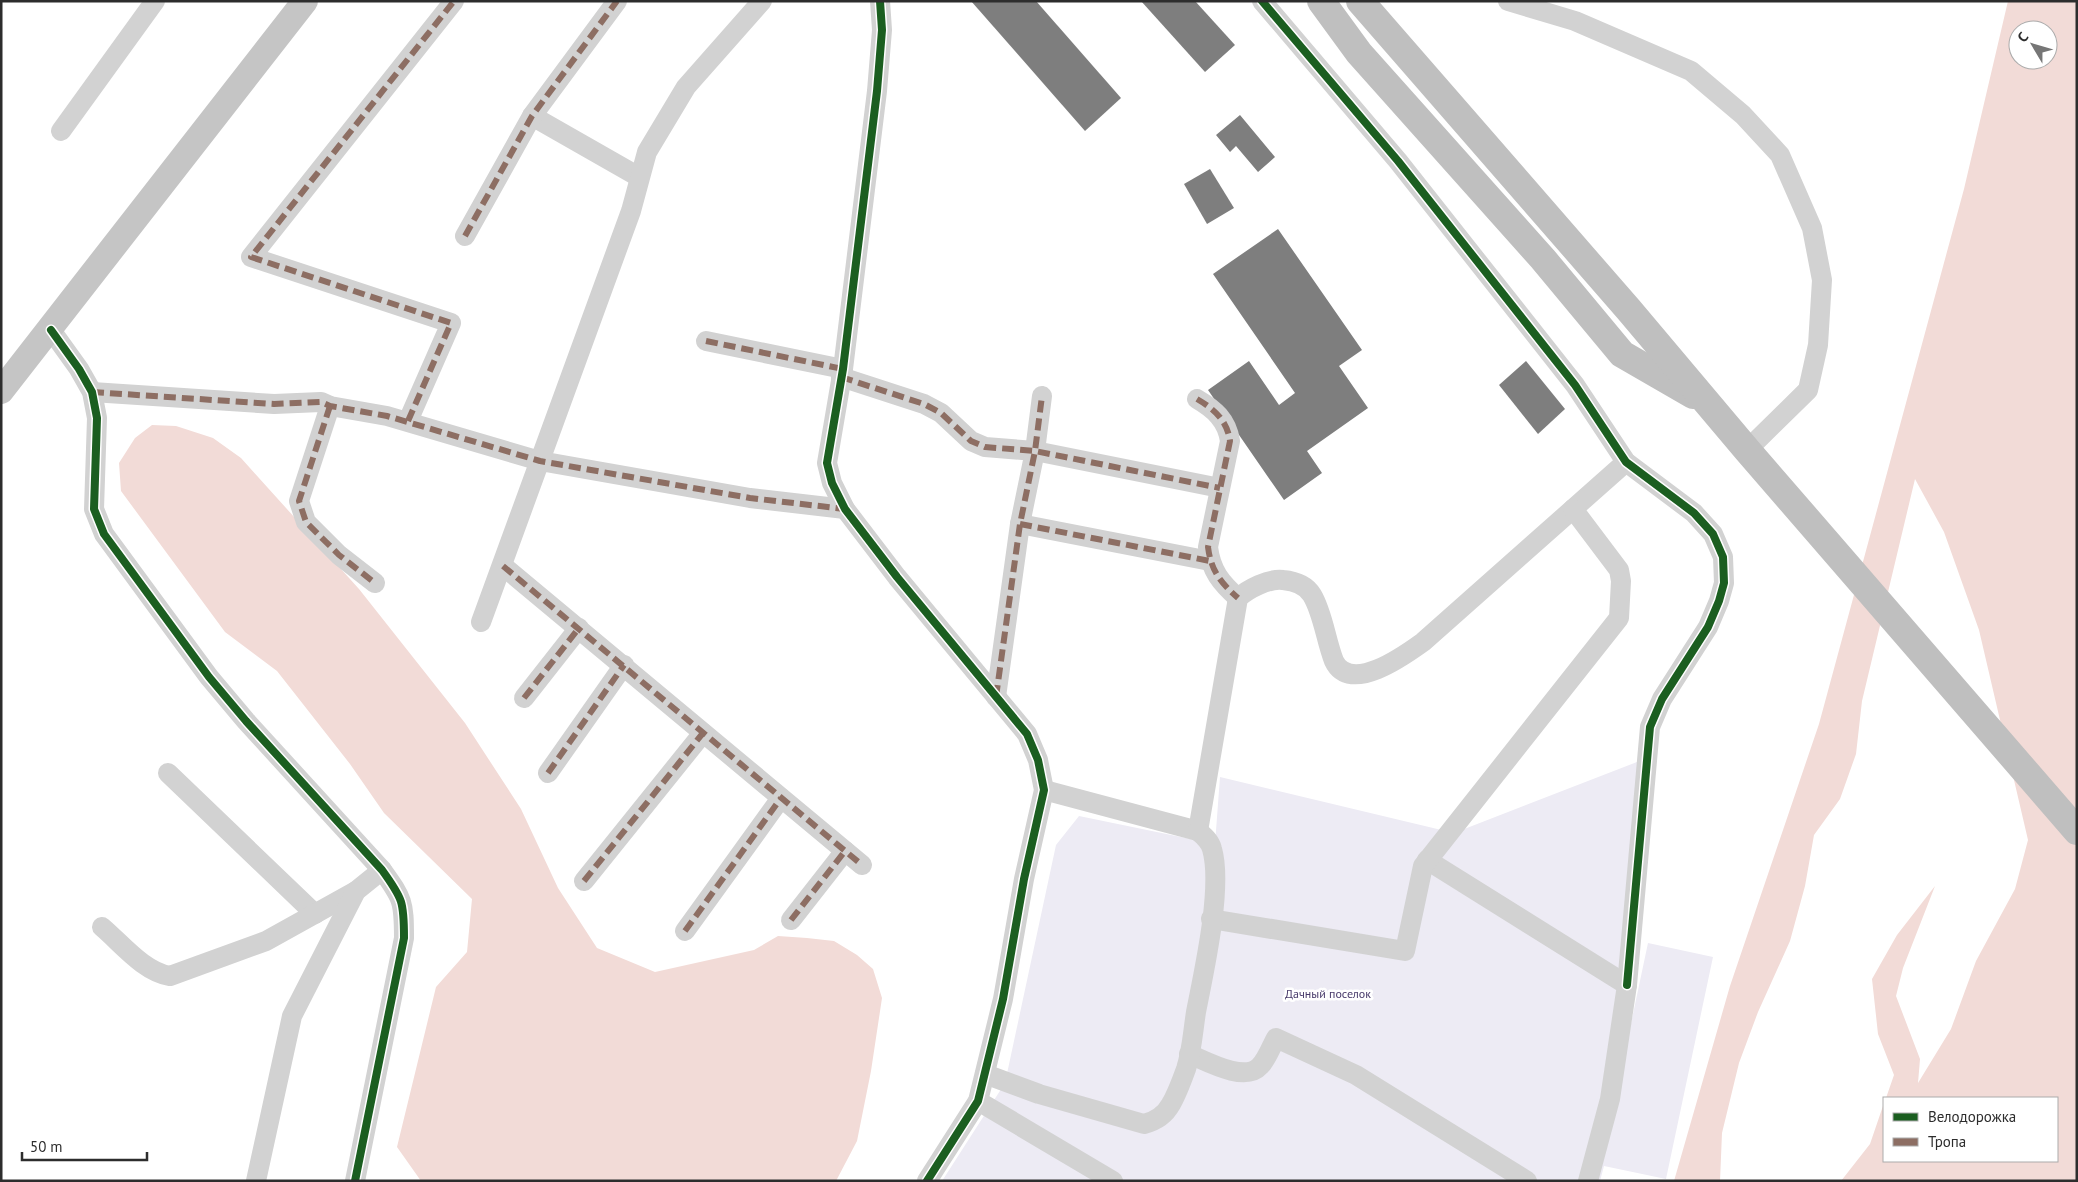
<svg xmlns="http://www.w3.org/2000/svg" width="2078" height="1182" font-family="'PT Sans',sans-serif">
<rect width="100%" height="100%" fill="#fff"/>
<polygon fill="#edebf4" points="1655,755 1618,1085 1648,943 1713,957 1666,1179 1604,1166 1600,1181 942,1181 1005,1083 1056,845 1079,816 1215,844 1220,777 1454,833"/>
<g fill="#f2dbd7" fill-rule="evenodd">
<path d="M 2008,1 L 2077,1 L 2077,1181 L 1841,1181 L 1870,1144 L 1884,1103 L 1884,1161 L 2057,1161 L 2057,1098 L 1886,1098 L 1894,1075 L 1878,1034 L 1872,979 L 1897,935 L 1935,886 L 1903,968 L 1896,996 L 1920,1059 L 1918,1083 L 1951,1029 L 1976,961 L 2015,889 L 2028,840 L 1979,630 L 1944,532 L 1915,479 L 1862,701 L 1856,754 L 1840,799 L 1814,835 L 1805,886 L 1790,941 L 1758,1012 L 1739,1063 L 1722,1133 L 1720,1181 L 1674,1181 L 1730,986 L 1819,724 L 1964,189 ZM 2018,30 L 2048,30 L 2048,60 L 2018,60 Z"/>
<polygon points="152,425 176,426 213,438 241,458 359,589 465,723 521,809 558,888 597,948 655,972 754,950 778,936 807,938 834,941 857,955 873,969 882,998 871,1071 857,1141 836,1181 421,1181 397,1147 436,987 467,952 472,899 384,813 350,764 277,671 225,632 121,491 119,463 135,438"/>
</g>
<g fill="#7e7e7e">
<polygon points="971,1 1036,1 1121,98 1085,131"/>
<polygon points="1141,1 1195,1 1235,45 1205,72"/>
<polygon points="1240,115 1275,157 1258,172 1236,146 1230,152 1216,135"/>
<polygon points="1210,169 1234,208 1207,224 1184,184"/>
<polygon points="1278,229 1362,350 1339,366 1368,408 1307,451 1322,473 1284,500 1208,390 1249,361 1279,405 1295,393 1213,274"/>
<polygon points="1526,361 1565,409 1538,434 1499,385"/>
</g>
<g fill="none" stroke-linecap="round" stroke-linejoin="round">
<g stroke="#d2d2d2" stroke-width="20">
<polyline points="880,1 882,30 877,91 843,369 827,463 832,483 845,509 897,577 1027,734 1038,760 1044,790 1024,879 1003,999 978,1101 927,1181"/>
<polyline points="1262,1 1398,161 1575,385 1626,462 1694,513 1713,534 1723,557 1724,583 1719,601 1708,627 1662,699 1650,727 1627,985"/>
<polyline points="1508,1 1575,21 1691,71 1743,115 1780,155 1812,228 1822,280 1818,345 1808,390 1747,450"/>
<polyline points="532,116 639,177"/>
<polyline points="61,131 155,1"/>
<polyline points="465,236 532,116 617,1"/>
<path d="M 51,330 L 79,369 L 92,392 L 97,418 L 94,509 L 104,534 L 209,677 L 246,721 L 382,870 C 403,899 404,902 404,938 L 355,1181"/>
<polyline points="706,341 843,369"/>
<polyline points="841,377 924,404 941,413 971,441 985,447 1035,451 1220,488"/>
<polyline points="92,392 274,404 321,402 330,406 387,416 540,461 750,498 845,509"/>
<path d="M 1197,399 C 1214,409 1227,420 1230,441 L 1208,547 C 1211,571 1221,583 1238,598"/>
<polyline points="330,406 299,501 306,522 339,555 375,583"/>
<polyline points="408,421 451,323 251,257 454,1"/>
<polyline points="1020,524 1210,561"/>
<polyline points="503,566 862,865"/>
<polyline points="481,622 631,211 647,152 686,87 762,1"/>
<polyline points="996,697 1020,524 1035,451 1042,396"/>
<polyline points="524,698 579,628"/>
<polyline points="168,773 315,914"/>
<polyline points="548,773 624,665"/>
<path d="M 1044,790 L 1198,831 L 1238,598 C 1248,589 1269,578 1283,580 C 1294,581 1306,585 1312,595 C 1323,613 1326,641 1334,661 C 1350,695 1405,655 1423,642 L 1626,462"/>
<polyline points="1427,860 1627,985 1610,1099 1588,1181"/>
<polyline points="584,881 703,733"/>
<polyline points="1211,919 1405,951 1423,866 1619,618 1621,581 1619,570 1573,509"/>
<polyline points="791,920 845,851"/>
<path d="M 102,927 C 122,944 144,972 170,976 L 266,941 L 356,891"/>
<polyline points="685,931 781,798"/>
<path d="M 1189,1054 C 1206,1061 1245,1083 1260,1066 C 1267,1059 1271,1047 1276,1038 L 1356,1075 L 1527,1181"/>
<path d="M 985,1074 L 1039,1094 L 1144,1124 C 1156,1121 1165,1115 1171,1104 C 1177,1094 1182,1080 1186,1069 C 1192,1051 1193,1031 1196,1012 C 1204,971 1223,887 1212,849 C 1210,841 1204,836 1198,831"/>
<polyline points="978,1101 1113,1181"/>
<polyline points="256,1181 292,1016 356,891 382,870"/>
</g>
<polyline stroke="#c5c5c5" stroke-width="26" points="1,391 305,1"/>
<g stroke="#bfbfbf" stroke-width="28">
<polyline points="1321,1 1359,53 1543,259 1622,354 1693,395"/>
<polyline points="1360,1 1629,310 1747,450 2077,831"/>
</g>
<g stroke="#8d6e63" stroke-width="6" stroke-dasharray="12 6" stroke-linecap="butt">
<polyline points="465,236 532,116 617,1"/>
<polyline points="706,341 843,369"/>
<polyline points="841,377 924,404 941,413 971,441 985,447 1035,451 1220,488"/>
<polyline points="92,392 274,404 321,402 330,406 387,416 540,461 750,498 845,509"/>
<path d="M 1197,399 C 1214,409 1227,420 1230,441 L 1208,547 C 1211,571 1221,583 1238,598"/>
<polyline points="330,406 299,501 306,522 339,555 375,583"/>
<polyline points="408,421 451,323 251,257 454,1"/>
<polyline points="1020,524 1210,561"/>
<polyline points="503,566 862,865"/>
<polyline points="996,697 1020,524 1035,451 1042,396"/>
<polyline points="524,698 579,628"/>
<polyline points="548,773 624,665"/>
<polyline points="584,881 703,733"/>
<polyline points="791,920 845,851"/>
<polyline points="685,931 781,798"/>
</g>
<g stroke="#fff" stroke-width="11">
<g id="cycleway">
<polyline points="880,1 882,30 877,91 843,369 827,463 832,483 845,509 897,577 1027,734 1038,760 1044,790 1024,879 1003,999 978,1101 927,1181"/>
<polyline points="1262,1 1398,161 1575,385 1626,462 1694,513 1713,534 1723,557 1724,583 1719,601 1708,627 1662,699 1650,727 1627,985"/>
<path d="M 51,330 L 79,369 L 92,392 L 97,418 L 94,509 L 104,534 L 209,677 L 246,721 L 382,870 C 403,899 404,902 404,938 L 355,1181"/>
</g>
</g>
<use href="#cycleway" stroke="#1b5e20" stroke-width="8"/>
</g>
<g text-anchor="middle" stroke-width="5" stroke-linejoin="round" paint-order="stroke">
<g font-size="12" fill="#483a6a" stroke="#fff">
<text x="1328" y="998">Дачный поселок</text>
</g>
</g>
<rect width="2078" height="1182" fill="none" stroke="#2d2d2d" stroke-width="5"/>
<rect x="1883" y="1097" width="175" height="65" fill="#ffffff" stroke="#ababab"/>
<rect x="1893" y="1113" width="25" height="8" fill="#1b5e20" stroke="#ababab"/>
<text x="1928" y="1122" font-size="15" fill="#2d2d2d">Велодорожка</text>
<rect x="1893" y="1138" width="25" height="8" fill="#8d6e63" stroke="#ababab"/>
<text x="1928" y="1147" font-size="15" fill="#2d2d2d">Тропа</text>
<g transform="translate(2033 45) rotate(308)"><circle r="24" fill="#ffffff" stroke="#ababab"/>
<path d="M0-4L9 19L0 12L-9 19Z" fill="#767676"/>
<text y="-8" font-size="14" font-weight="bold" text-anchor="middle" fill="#2d2d2d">С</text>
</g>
<path d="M22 1152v8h125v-8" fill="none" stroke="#2d2d2d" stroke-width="2.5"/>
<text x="30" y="1152" font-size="15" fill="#2d2d2d" stroke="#ffffff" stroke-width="4" paint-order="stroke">50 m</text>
</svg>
